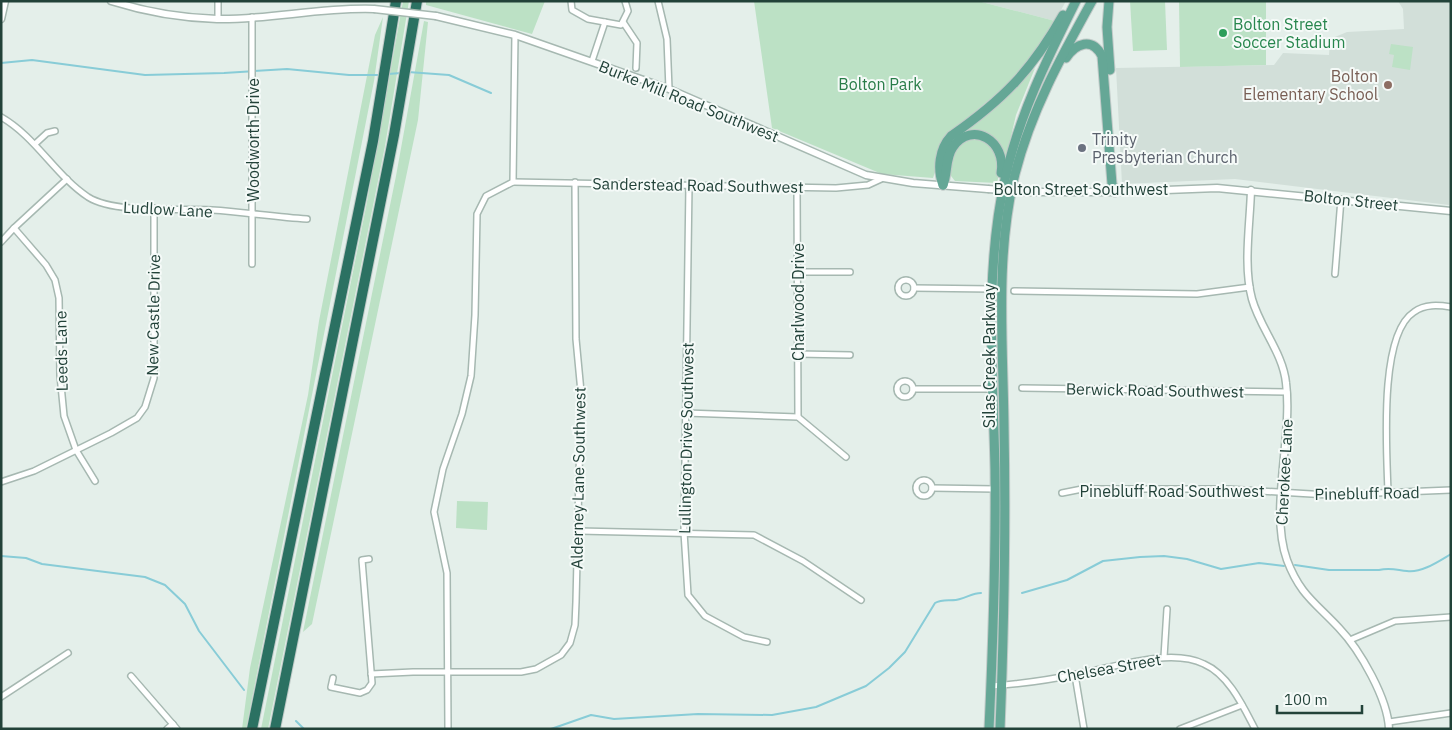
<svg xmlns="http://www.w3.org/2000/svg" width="1452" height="730" font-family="'IBM Plex Sans',sans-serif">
<rect width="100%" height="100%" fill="#e4efea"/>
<g fill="#d2dfd9">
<polygon points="978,1 1066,1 1055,21"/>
<polygon points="1398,1 1451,1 1449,205 1235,179 1122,184 1116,68 1274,65 1283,53 1329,55 1330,39 1347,32 1404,29 1403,9"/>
</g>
<g fill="#bce1c5">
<polygon points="403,1 409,1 385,146 268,729 261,729 366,207"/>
<polygon points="426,1 545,1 532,34 426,5"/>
<polygon points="754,1 978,1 1055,21 1045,40 1013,80 947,135 933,178 882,174 772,128"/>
<polygon points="1130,1 1165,1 1167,50 1133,51"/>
<polygon points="1179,1 1266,1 1266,65 1180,67"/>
<polygon points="383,17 374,81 246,729 242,729 250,668 308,395 319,321 375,35"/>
<polygon points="424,21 428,22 418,120 312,624 303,632 396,176"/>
<polygon points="1391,44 1413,47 1410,70 1392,67 1394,55 1389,54"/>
<polygon points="1035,68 1016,115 1005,162 995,140 956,135 997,106"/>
<path d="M 970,139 L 980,140 L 994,147 L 1000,170 L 997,183 L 955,181 L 951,176 C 946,161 956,146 970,139 Z"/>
<polygon points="457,501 488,502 487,530 456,528"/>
</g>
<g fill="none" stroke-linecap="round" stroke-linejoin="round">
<g stroke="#88ccd7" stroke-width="2">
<polyline points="1,63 32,60 145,75 224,73 287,69 349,75 381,75"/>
<polyline points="408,72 449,75 491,93"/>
<polyline points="388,74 401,73"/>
<polyline points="1,556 26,558 42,564 145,577 165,585 185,604 199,631 244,690"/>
<path d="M 1295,565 L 1329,570 L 1379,570 C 1390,567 1397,570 1407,571 C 1422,573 1439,561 1451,554"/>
<polyline points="1022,593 1067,580 1103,561 1140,557 1164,556 1187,559 1221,569 1259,563 1284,566"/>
<polyline points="296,721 304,729"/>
<path d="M 551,729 L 591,715 L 614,719 L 698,714 L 772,715 L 816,707 L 866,686 L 889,668 L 905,652 L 935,603 C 943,598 952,602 960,599 C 968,597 973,593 981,593"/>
</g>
<g stroke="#a6b8b1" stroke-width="8">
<g id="minor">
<polyline points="571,1 572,10 588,19 621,25 628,11 625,1"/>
<polyline points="658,1 667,39 669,89"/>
<polyline points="218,19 218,1"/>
<polyline points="623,22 637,43 636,68"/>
<polyline points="592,61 605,22"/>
<path d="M 1,117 C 36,137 55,175 88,197 C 115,214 179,208 212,210 C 244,212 275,217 307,219"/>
<polyline points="35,144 47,133 55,131"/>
<polyline points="513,182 836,188 868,185 881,179"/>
<polyline points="689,185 684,532 688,595 705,616 744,637 767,642"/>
<polyline points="797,187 798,417"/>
<polyline points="14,228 46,265 55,280 59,298 60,375 64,416 76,450 95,481"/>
<polyline points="1,242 14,228 67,179"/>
<polyline points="252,264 252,17"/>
<polyline points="798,272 850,272"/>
<polyline points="1335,274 1341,199"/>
<circle cx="906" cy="288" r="8"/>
<polyline points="914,288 992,289"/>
<polyline points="1014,291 1197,294 1250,287"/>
<polyline points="798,354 850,355"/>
<circle cx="905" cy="389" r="8"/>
<polyline points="1022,388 1287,392"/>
<polyline points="913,389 993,389"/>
<polyline points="686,413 798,417 846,457"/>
<circle cx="924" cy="488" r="8"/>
<polyline points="1,482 34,471 111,433 137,418 145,407 154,378 154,208"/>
<polyline points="932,488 995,489"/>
<polyline points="1062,493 1082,489 1228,489 1328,495 1451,490"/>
<path d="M 1388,493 C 1387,453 1378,335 1414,312 C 1425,304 1438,305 1451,307"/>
<polyline points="579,531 754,535 803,561 861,600"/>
<polyline points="1350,640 1395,621 1451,617"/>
<polyline points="1164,657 1167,609"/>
<polyline points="371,674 413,672 521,672 536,669 561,655 570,643 575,625 576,602 581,392 576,339 575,182"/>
<polyline points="1075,675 1084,729"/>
<polyline points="131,676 177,729"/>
<polyline points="333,678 331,687 360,693 367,690 372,683 362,560 369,559"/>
<path d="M 991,686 C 1019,684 1049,680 1077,674 C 1113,668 1170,647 1204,664 C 1229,675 1243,706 1255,729"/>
<polyline points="1,697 68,653"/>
<polyline points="1389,722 1451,713"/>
<polyline points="167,729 173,724"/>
<polyline points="448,729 447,573 434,512 443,469 462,414 471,376 475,315 477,214 486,196 513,182 515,35"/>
<polyline points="1180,729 1242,705"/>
</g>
</g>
<g stroke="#a6b8b1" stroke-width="9">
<g id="tertiary">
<path d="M 111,1 C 146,12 180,18 217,19 C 269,20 321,7 374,9"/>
<polyline points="436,16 515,35 669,89 866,175 913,183 988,189"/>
<polyline points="1,19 5,1"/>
<path d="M 1251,190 C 1250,225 1243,265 1252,299 C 1260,328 1283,353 1286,383 C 1293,437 1269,511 1287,560 C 1300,595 1316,603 1339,628 C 1360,650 1388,699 1389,729"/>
<polyline points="1027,192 1115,192 1217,188 1451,211"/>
</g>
</g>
<g stroke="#c1cac8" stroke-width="11">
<g id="primary">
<polyline points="1109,1 1107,27 1110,70"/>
<path d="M 1066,58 C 1076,43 1092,37 1102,56 L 1112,184 L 1115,192"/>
<path d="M 943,185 C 937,169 939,149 951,136 C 1003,100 1032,70 1063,15"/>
<path d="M 943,185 C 948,173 945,158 953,147 C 972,120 1007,141 1001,173"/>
<path d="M 989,729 C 993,642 996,555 995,469 C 993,373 984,273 1005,179 C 1019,115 1047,59 1076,1"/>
<path d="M 1000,729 C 1004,628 1006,527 1004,426 C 1003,343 995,255 1015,174 C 1031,111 1061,57 1092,1"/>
</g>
</g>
<g stroke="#c1cac8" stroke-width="12">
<g id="motorway">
<polyline points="252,729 373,141 396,1"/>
<polyline points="275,729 394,135 417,1"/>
</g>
</g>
<use href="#minor" stroke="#fff" stroke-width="5"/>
<use href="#tertiary" stroke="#fff" stroke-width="6"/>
<use href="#primary" stroke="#65a796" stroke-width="9"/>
<use href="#motorway" stroke="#2b7162" stroke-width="10"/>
<g stroke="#a6b8b1" stroke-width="9" stroke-linecap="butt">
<g id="tertiary-bridge">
<polyline points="374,9 436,16"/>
<polyline points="988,189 1027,192"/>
</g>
</g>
<use href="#tertiary-bridge" stroke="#fff" stroke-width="6"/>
</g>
<circle fill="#2e9e5b" stroke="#f5faf8" stroke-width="2" cx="1223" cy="33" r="5"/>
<circle fill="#8d6e63" stroke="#f5faf8" stroke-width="2" cx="1388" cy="85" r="5"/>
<circle fill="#6b7280" stroke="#f5faf8" stroke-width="2" cx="1082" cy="148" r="5"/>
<g text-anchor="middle" stroke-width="4" stroke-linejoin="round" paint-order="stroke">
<g font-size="16" fill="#27864d" stroke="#f5faf8" text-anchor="start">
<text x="1233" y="30">Bolton Street<tspan x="1233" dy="18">Soccer Stadium</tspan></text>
</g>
<g font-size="16" fill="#785e54" stroke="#f5faf8" text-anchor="end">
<text x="1378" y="82">Bolton<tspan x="1378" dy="18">Elementary School</tspan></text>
</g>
<g font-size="16" fill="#287c48" stroke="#f5faf8">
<text x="880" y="90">Bolton Park</text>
</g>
<g font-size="16" fill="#224239" stroke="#f5faf8">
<text transform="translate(689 101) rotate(22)" y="6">Burke Mill Road Southwest</text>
<text transform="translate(253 140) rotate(-90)" y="6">Woodworth Drive</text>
<text transform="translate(698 185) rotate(1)" y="6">Sanderstead Road Southwest</text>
<text x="1081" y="195">Bolton Street Southwest</text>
<text transform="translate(1351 200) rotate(6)" y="6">Bolton Street</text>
<text transform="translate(168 209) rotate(3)" y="6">Ludlow Lane</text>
<text transform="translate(798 302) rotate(-90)" y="6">Charlwood Drive</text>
<text transform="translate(153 315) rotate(-89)" y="6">New Castle Drive</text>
<text transform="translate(61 351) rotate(-91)" y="6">Leeds Lane</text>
<text transform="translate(989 356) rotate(-90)" y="6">Silas Creek Parkway</text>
<text transform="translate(1155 390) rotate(1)" y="6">Berwick Road Southwest</text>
<text transform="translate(686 438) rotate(-89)" y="6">Lullington Drive Southwest</text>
<text transform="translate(1284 472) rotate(-87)" y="6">Cherokee Lane</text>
<text transform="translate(578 478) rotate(-89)" y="6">Alderney Lane Southwest</text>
<text x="1172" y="497">Pinebluff Road Southwest</text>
<text transform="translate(1367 493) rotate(-1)" y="6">Pinebluff Road</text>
<text transform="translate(1109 668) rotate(-10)" y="6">Chelsea Street</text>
</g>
<g font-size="16" fill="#5b616d" stroke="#f5faf8" text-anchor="start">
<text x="1092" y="145">Trinity<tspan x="1092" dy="18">Presbyterian Church</tspan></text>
</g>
</g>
<rect width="1452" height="730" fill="none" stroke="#224239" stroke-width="5"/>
<path d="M1277 705v8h85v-8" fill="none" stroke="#224239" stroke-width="2.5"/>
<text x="1284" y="705" font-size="15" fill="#224239" stroke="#f5faf8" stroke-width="4" paint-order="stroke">100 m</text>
</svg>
